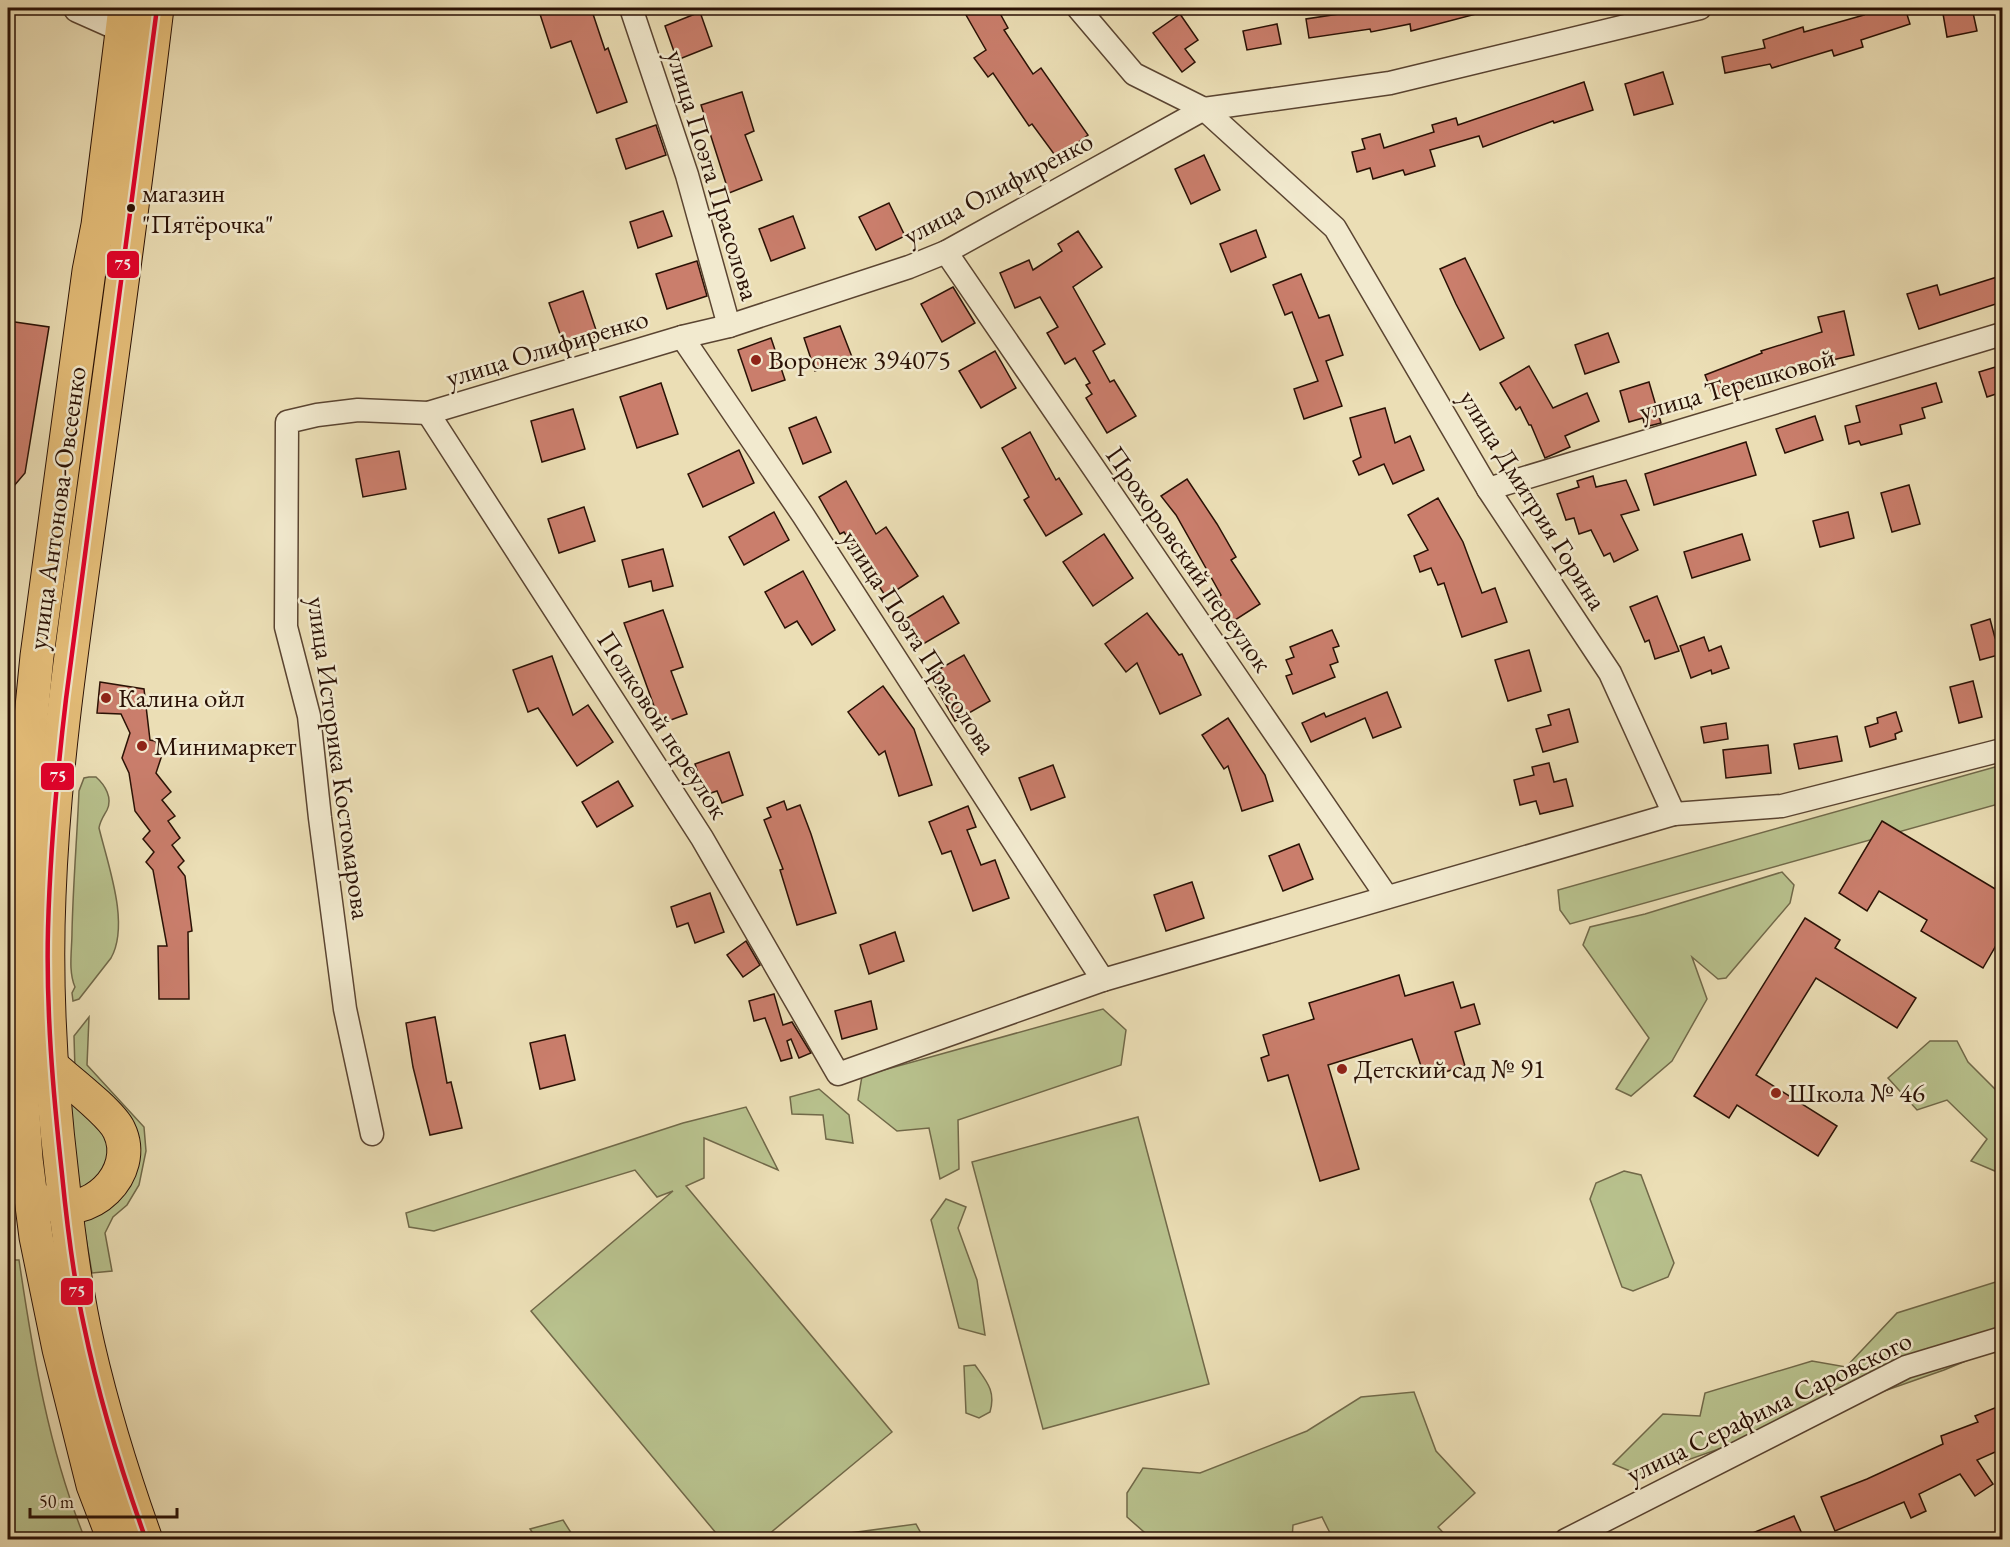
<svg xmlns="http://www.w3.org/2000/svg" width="2010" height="1547" font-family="'EB Garamond',serif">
<rect width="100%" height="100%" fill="#ebdeb5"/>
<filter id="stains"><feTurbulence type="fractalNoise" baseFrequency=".00333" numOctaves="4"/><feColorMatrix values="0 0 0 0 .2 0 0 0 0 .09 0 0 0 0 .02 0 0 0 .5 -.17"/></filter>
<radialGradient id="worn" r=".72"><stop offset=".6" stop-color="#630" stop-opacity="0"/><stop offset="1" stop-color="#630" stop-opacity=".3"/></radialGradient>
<g fill="#b8c18d" stroke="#716949" stroke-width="1.5">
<polygon points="2002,765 2002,803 1570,924 1560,910 1558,890"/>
<path d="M 89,777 L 96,777 C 105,785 113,798 107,810 C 103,817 100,821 99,828 C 108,865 130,924 111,958 L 79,999 L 73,1001 L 72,993 L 75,987 C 68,971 72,950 72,932 C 73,885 77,838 79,791 L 84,778 Z"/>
<polygon points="1782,872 1794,885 1790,903 1726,978 1718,979 1692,957 1707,999 1672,1061 1631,1096 1616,1089 1649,1038 1583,945 1590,927 1645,914"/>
<polygon points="1103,1009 1126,1030 1121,1065 958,1120 959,1169 940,1179 929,1128 897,1131 858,1100 862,1076"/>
<polygon points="89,1017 87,1065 144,1127 146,1151 139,1185 127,1205 113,1217 105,1233 112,1271 92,1273 82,1215 132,1175 75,1070 74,1036"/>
<polygon points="1930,1041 1957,1041 1968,1062 1999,1093 2002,1094 2002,1174 1971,1161 1987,1139 1947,1100 1917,1110 1888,1078"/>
<polygon points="819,1089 849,1115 853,1143 826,1139 823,1115 792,1114 790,1097"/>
<polygon points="65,1093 111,1135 112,1165 77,1194"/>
<polygon points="746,1107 778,1170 704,1138 704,1178 686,1186 892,1432 763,1539 721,1539 531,1311 673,1191 657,1197 635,1170 434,1231 409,1227 406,1213 683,1123"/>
<polygon points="1138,1117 1209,1384 1043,1429 972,1162"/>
<polygon points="1624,1171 1641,1175 1674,1263 1668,1277 1633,1291 1622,1287 1590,1199 1596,1183"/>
<polygon points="946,1199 966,1207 958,1228 977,1280 985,1335 959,1328 931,1220"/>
<path d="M 8,1260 L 19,1260 C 33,1355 49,1451 85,1539 L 8,1539 Z"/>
<polygon points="2002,1280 2002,1346 1944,1370 1642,1476 1613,1464 1663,1414 1700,1416 1705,1393 1812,1361 1846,1367 1897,1313"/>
<path d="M 975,1365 C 987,1382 996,1391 990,1412 L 979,1418 L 966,1413 L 964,1366 Z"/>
<polygon points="1414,1392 1436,1451 1475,1493 1438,1527 1449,1539 1333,1539 1322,1517 1293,1525 1292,1539 1152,1539 1127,1517 1127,1493 1143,1468 1200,1473 1307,1431 1361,1397"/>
<polygon points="563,1520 575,1539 537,1539 530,1529"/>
<polygon points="916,1524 924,1539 844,1539 843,1534"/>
</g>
<g fill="#ca7e6c" stroke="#2a1105" stroke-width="1.5">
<polygon points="538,8 591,8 605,50 608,48 627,102 597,113 571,41 551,48"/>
<polygon points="962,8 997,8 1008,28 1004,30 1033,74 1041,68 1088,135 1057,158 1032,124 1029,126 993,73 988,77 974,58 986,50"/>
<polygon points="1365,8 1480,8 1480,13 1411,31 1410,24 1371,32 1370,29 1309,38 1306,19 1365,10"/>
<polygon points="1861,8 1905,8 1910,24 1861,40 1863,47 1834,56 1832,50 1772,68 1770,64 1725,73 1722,57 1765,48 1763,40 1803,27 1804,32 1864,15"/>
<polygon points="1942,8 1972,8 1977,31 1947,37"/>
<polygon points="700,12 712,46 677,60 665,26"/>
<polygon points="1180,14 1198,40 1185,49 1195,62 1182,72 1153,33"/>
<polygon points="1277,24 1281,44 1247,50 1243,31"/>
<polygon points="1663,72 1673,104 1634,115 1625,84"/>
<polygon points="1584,82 1593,110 1554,123 1553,121 1483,147 1479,136 1430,150 1435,166 1405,175 1403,170 1373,179 1370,168 1357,172 1352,152 1365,149 1362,139 1380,134 1384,148 1434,132 1432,125 1456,118 1458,125"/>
<polygon points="742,92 754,131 745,135 762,180 729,193 701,105"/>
<polygon points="656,125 666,155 626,169 616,139"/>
<polygon points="1204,155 1220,190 1191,204 1175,169"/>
<polygon points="889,203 905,236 876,250 859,217"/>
<polygon points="663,211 672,236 638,248 630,222"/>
<polygon points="793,216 805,248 771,261 759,229"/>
<polygon points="1256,230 1266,257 1231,272 1220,244"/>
<polygon points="1078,231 1102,267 1073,287 1105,344 1093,351 1110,382 1114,380 1136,416 1107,433 1086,398 1092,394 1086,385 1090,383 1075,358 1065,364 1047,333 1058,327 1040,297 1015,308 1000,273 1029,260 1033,270 1062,251 1058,244"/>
<polygon points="1465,258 1504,338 1480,350 1456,304 1440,269"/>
<polygon points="697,261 707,296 667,309 656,274"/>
<polygon points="1301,274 1319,318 1329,315 1343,355 1326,361 1342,406 1304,419 1294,389 1318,381 1292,312 1285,315 1273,285"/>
<polygon points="1997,277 2002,293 2002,302 1919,329 1907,294 1937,285 1940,295"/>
<polygon points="953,287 975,323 942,342 921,304"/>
<polygon points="583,291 598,336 565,348 549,303"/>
<polygon points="1844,311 1854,355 1828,361 1828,357 1749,382 1751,386 1715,400 1705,375 1762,353 1761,351 1822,332 1818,317"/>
<polygon points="8,321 49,327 25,473 8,493"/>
<polygon points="840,326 852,357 815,371 804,338"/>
<polygon points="1608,333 1619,362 1585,374 1575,345"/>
<polygon points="771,338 785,380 752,391 738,350"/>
<polygon points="995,351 1016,388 981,408 959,371"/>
<polygon points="2002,365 2002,392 1987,397 1979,372"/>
<polygon points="1529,366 1553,408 1587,393 1599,421 1565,436 1570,447 1545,458 1531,425 1529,425 1520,407 1516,410 1500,383"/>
<polygon points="1649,382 1661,423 1645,427 1643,418 1629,422 1620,391"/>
<polygon points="661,383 678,434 637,448 620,397"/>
<polygon points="1936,383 1942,402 1922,408 1925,418 1900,425 1902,434 1861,445 1859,441 1849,444 1845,426 1860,422 1856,406"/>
<polygon points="1385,408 1395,443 1410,436 1424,470 1393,484 1384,464 1359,475 1353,461 1361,457 1350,418"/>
<polygon points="573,409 585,449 542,462 531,421"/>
<polygon points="1815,416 1823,440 1785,453 1776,429"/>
<polygon points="816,417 831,452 803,464 789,428"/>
<polygon points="1030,432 1056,480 1059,478 1082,514 1046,536 1024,500 1029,497 1002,448"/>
<polygon points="1746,442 1756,475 1654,505 1645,474"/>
<polygon points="739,450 754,483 703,507 688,474"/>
<polygon points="399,451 406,489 363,497 356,459"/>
<polygon points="1593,476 1596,487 1626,480 1639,510 1621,515 1638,550 1614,562 1610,553 1604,556 1591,530 1579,534 1574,518 1566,520 1557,494 1579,487 1577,481"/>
<polygon points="1187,479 1217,524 1236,557 1231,560 1260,604 1232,622 1217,598 1221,595 1176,515 1161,496"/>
<polygon points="846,481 876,534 886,527 918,576 886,597 844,532 840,534 819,497"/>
<polygon points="1909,485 1920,524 1892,532 1881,493"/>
<polygon points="1438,498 1463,542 1482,593 1495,588 1507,622 1462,637 1444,583 1438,585 1431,568 1420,572 1414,556 1428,550 1408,515"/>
<polygon points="584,507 595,541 559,553 548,519"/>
<polygon points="774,512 789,540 744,565 729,537"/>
<polygon points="1848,512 1854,538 1820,547 1813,521"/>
<polygon points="1104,534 1133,578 1093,606 1063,562"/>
<polygon points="1742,534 1750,560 1692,578 1684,552"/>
<polygon points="663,549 673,586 653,591 651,581 629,587 622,560"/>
<polygon points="803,571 835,630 812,645 797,621 785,628 765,592"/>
<polygon points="943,596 959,623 918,647 902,621"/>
<polygon points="1657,596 1679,651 1655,659 1649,640 1645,642 1630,607"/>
<polygon points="663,610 683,667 671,671 687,714 668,721 666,715 658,717 624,623"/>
<polygon points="1147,613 1179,655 1182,654 1201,695 1160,714 1137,663 1126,672 1105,644"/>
<polygon points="1990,619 1995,638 2002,637 2002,654 1980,660 1971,625"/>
<polygon points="1332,630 1339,646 1333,648 1338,662 1330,665 1335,677 1293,694 1286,676 1292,674 1286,660 1294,657 1290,647"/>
<polygon points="1704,637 1709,651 1721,646 1729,668 1712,674 1711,670 1691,678 1680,646"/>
<polygon points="1529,650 1541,691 1508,701 1495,660"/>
<polygon points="964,655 990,701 955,721 929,675"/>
<polygon points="552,656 573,715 588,705 613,742 577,766 538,708 528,712 513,670"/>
<polygon points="1973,681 1982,717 1959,723 1950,687"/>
<polygon points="100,682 144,689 150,740 155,741 162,755 156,773 171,792 162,800 175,816 168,821 180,838 172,845 184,861 178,867 185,876 192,931 188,932 189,999 159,999 158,946 167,946 153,870 146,862 154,852 143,839 150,831 135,811 129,773 122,758 130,733 121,714 97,713"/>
<polygon points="883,686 914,729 932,785 899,796 885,751 879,755 848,712"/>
<polygon points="1387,692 1401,727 1373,738 1365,718 1311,742 1302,723 1324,713 1326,717"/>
<polygon points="1569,709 1578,742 1543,752 1536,729 1551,725 1548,715"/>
<polygon points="1896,712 1902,731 1895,734 1896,739 1870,747 1865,727 1878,723 1877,718"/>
<polygon points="1228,718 1265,775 1273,801 1242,811 1228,766 1224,769 1202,735"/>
<polygon points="1726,723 1728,739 1704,743 1701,727"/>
<polygon points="1837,736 1842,761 1799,769 1794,744"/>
<polygon points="1768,745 1771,773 1726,778 1723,750"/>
<polygon points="729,752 743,795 722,803 717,791 705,795 695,764"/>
<polygon points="1549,763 1554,782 1566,779 1573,806 1540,814 1536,801 1520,805 1514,780 1534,775 1532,767"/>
<polygon points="1053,765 1065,797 1031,810 1019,778"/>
<polygon points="618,781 633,806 597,827 582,802"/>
<polygon points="784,801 787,810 800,805 811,834 836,913 797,925 780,870 783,869 764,820 771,817 767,808"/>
<polygon points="968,806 976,827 967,830 981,865 995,860 1009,898 973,911 951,851 942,854 929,822"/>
<polygon points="1882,821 2002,893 2002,935 1983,968 1921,931 1927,920 1879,891 1867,911 1839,893"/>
<polygon points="1299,844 1313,879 1283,891 1269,856"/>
<polygon points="1192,882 1204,918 1166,931 1154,895"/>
<polygon points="710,893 724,932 695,943 688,923 677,927 671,907"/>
<polygon points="1805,918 1840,940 1835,948 1916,998 1897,1028 1816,978 1756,1075 1837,1126 1818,1156 1737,1105 1729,1118 1694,1096"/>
<polygon points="895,932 904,961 869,974 860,945"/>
<polygon points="746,941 760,965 743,977 727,955"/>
<polygon points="1399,975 1405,996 1453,982 1461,1008 1474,1004 1480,1024 1455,1032 1465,1066 1425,1078 1412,1039 1328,1065 1359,1169 1320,1181 1288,1075 1268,1081 1261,1058 1269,1055 1263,1035 1314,1019 1309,1003"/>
<polygon points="774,994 783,1025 792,1022 811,1053 799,1058 791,1039 787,1041 792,1058 781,1061 765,1018 754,1021 749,1001"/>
<polygon points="871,1001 877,1029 842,1039 835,1011"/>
<polygon points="435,1017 447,1083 451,1082 462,1128 430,1135 413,1067 406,1023"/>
<polygon points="565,1035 575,1080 540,1089 530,1043"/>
<polygon points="2002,1405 2002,1449 1977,1460 1993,1484 1975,1496 1960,1474 1919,1494 1926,1511 1911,1518 1904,1502 1835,1531 1821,1497 1867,1479 1943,1444 1941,1436 1978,1422 1975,1416"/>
<polygon points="1794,1516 1803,1536 1793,1539 1738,1539"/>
</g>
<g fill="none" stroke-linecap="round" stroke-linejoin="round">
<g stroke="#5a4431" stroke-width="25">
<g id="minor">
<polyline points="631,8 687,175 729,326"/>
<polyline points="1078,8 1134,74 1204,109 1335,228 1488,489 1610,673 1674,814 1782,806 2002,750"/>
<polyline points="946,252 1387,897"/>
<polyline points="682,337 803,515 1103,980"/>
<polyline points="428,413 702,838 838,1074 1103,980 1674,814"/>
<polyline points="1488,489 2002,334"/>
<polyline points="372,1134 345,1009 320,818 309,716 286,627 287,422 317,415 358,410 428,413 682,337 729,326 909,267 946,252 1204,109 1390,83 1700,8"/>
<polyline points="1566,1540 1906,1367 2002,1338"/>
</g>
</g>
<g stroke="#5a4431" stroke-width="31">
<polyline id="tertiary" points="78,8 141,36"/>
</g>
<g stroke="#2a1105" stroke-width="35">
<g id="trunk">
<path d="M 46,1202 C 88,1223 140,1173 119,1130 C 111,1113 68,1080 52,1066"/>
<polyline points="114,1540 93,1485 59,1349 36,1237 26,1159 22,1101 19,907 25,778 37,656 89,271 98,225 125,8"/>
<path d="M 146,1540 C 123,1476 103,1411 88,1346 C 75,1290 68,1233 62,1176 C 51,1084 45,989 49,896 C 54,764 74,633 92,502 C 115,337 137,173 157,8"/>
</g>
</g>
<use href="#minor" stroke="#f2eacf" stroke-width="22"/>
<use href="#tertiary" stroke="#f2eacf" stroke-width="28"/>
<use href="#trunk" stroke="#e6bf7a" stroke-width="33"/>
<g stroke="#f2eacf" stroke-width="9">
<path id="bus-1" d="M 146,1540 C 121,1470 99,1399 84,1326 C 73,1276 67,1225 62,1174 C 53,1092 46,1011 48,929 C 50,852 57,775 66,699 L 157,8"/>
</g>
<use href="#bus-1" stroke="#e4002b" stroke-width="4.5"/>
</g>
<circle fill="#2a1105" stroke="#f2eacf" stroke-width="2" cx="131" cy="208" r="5"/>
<g fill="#8f2418" stroke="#f2eacf" stroke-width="2">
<circle cx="756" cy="360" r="6"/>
<circle cx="106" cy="698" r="6"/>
<circle cx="142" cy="746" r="6"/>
<circle cx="1342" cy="1069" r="6"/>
<circle cx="1776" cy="1093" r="6"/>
</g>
<g text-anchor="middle" stroke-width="5" stroke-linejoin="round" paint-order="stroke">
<g font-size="26" fill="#2a1105" stroke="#f2eacf" text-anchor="start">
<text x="142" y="202">магазин<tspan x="142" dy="31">"Пятёрочка"</tspan></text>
</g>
<g font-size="27" fill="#2a1105" stroke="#f2eacf">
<text transform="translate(713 175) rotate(73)" y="9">улица Поэта Прасолова</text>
<text transform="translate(998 188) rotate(-28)" y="9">улица Олифиренко</text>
<text transform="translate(547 348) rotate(-17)" y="9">улица Олифиренко</text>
<text transform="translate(1737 384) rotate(-16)" y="9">улица Терешковой</text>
<text transform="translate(1533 500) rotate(58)" y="9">улица Дмитрия Горина</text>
<text transform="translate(57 508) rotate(-82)" y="9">улица Антонова-Овсеенко</text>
<text transform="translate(1189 559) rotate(55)" y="9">Прохоровский переулок</text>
<text transform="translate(919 642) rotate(57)" y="9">улица Поэта Прасолова</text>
<text transform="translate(663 725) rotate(57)" y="9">Полковой переулок</text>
<text transform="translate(339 758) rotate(82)" y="9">улица Историка Костомарова</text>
<text transform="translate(1769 1407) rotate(-26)" y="9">улица Серафима Саровского</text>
</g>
<g font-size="27" fill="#2a1105" stroke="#f2eacf" text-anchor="start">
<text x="768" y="369">Воронеж 394075</text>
<text x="118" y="707">Калина ойл</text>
<text x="154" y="755">Минимаркет</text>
<text x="1354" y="1078">Детский сад № 91</text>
<text x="1788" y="1102">Школа № 46</text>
</g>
</g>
<g stroke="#f2eacf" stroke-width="2">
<rect x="106" y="250" width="34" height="29" rx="6" fill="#e4002b"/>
<rect x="40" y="762" width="35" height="29" rx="6" fill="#e4002b"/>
<rect x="60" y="1277" width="34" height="29" rx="6" fill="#e4002b"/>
</g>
<g font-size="16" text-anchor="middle" font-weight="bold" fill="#fff">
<text x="123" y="270">75</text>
<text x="58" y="782">75</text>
<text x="77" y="1297">75</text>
</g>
<rect width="2010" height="1547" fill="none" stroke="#ebdeb5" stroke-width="30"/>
<rect x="9" y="9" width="1992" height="1529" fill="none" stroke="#2a1105" stroke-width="3"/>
<rect x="15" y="15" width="1980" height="1517" fill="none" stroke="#2a1105" stroke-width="1.5"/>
<path d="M30 1508v9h147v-9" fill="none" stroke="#2a1105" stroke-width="3"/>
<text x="39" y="1508" font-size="18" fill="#2a1105" stroke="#f2eacf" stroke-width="4.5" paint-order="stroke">50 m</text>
<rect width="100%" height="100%" filter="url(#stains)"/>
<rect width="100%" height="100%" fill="url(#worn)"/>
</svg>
